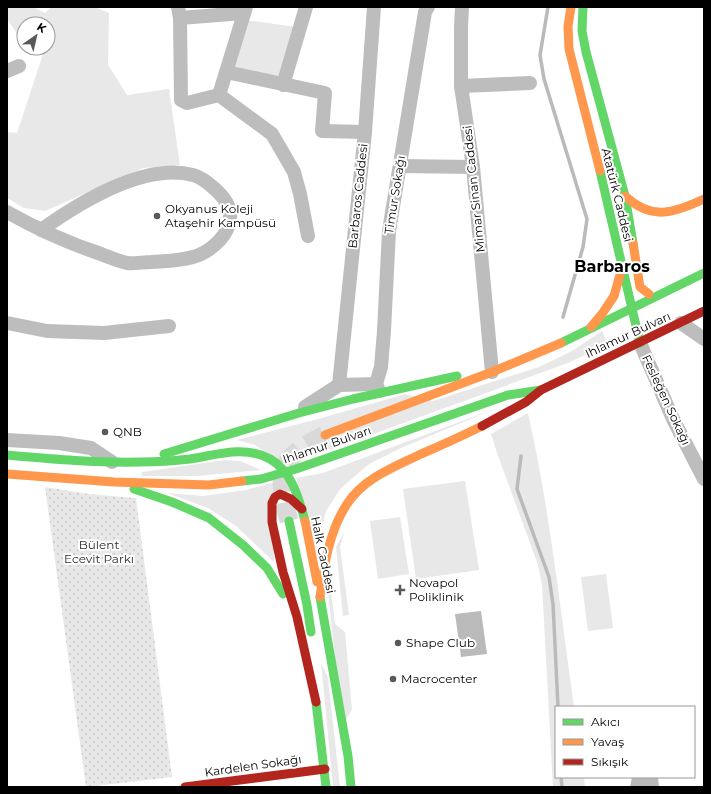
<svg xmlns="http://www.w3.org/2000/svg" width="711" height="794" font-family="Montserrat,sans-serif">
<defs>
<pattern id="park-dots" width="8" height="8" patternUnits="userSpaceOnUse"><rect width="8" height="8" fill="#e8e8e8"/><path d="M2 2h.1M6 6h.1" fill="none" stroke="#c5c5c5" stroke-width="1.8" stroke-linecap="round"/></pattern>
</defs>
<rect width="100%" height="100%" fill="#fff"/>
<g fill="#e8e8e8">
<polygon points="7,7 33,7 45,13 51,7 95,7 109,13 108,65 127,95 169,89 180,165 143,168 45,211 24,208 7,198 7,132 17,133 45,48 48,48 48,39 52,28 48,26 48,24 24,24 24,44 7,19"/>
<polygon points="246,20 296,27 280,83 233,71"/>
<polygon points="602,331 608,344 568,363 332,449 283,463 255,445 237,440 318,419 405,394 433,401 539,367 572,351"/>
<polygon points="497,408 401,448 369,464 341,488 326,511 316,549 296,478 323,473"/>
<path d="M 528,413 C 550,510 560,609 574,707 L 556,707 L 556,777 L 584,777 L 585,787 L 553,787 L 542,584 L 538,565 L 497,453 L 491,434 Z"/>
<polygon points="224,460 240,461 261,470 197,476 141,476 142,472"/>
<polygon points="282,480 288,493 279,489 274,562 236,526 208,508 167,493 203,496 246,490"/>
<polygon points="465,481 479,570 416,579 403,489"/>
<polygon points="400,517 409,574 378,579 370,521"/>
<polygon points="344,532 340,547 349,615 343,616 336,547"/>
<polygon points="606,574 613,628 588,631 581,577"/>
<polygon points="328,591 331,591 335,624 345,632 352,710 342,725"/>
<polygon points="321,663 328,678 340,787 333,787"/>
</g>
<polygon fill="url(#park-dots)" points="45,487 89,494 136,498 172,777 86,787"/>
<g fill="#bababa">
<polygon points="481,611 487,654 461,657 455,614"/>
<polygon points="632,777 658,777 659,787 630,787"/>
</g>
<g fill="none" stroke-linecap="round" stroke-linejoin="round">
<g stroke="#bababa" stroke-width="3.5">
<polyline points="548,7 540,55 544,79 587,219 583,247 563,317"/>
<polyline points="521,456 517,489 549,577 553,604 558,707"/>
<polyline points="561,777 562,787"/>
</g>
<path stroke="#d9d9d9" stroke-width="19" stroke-dasharray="19 10" stroke-linecap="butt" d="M 289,521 C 276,472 278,458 325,435"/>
<g stroke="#bdbdbd" stroke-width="14">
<polyline points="178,7 180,18 244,13"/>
<polyline points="246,7 219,95 272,134 294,172 300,194 308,236"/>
<polyline points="462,7 461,27 461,86 473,167 492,372"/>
<polyline points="180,18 181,100 187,103 219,95"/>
<polyline points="7,71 19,66"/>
<polyline points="226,72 325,93 322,131 365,132"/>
<polyline points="283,85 306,7"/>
<polyline points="461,86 530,83"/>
<polyline points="400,166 473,167"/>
<path d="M 7,212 C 37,229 68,243 101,254 C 109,257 118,261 127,263 C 134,264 143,262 151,262 C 164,261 180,261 193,257 C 208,253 225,239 229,224 C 233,210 226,199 216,190 C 209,184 202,177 193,175 C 144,162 79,203 41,230"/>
<polyline points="7,323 47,331 104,333 169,326"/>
<polyline points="681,323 704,339"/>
<polyline points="640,343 673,419 704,479"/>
<polyline points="376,384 381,367 384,331 389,231 425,12 428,7"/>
<polyline points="339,385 365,132 374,7"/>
<polyline points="305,407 339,385 376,384 379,391"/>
<polyline points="7,440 59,443 91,448 112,462"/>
</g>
<g stroke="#63d668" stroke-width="9">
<polyline points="583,7 582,31 586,52 625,196 633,243"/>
<polyline points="600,171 640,343"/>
<polyline points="561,343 704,273"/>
<polyline points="164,454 299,413 353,399 457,376"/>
<path d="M 7,455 C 52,459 96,463 141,462 C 157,462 173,461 190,459 C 216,455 245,445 270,459 C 292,471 299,499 305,521"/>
<polyline points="242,481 261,479 296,469 508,395 541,390"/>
<polyline points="134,489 172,502 209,518 243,545 267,568 283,594"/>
<polyline points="289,521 307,605 311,632"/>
<polyline points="320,597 348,756 351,787"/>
<polyline points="316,702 326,787"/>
</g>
<g stroke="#ff974d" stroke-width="9">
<polyline points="571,7 568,26 569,49 600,171"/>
<path d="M 625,196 C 652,221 674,213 704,199"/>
<polyline points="633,243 640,287 649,294"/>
<polyline points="591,327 602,314 614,296 622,268"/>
<polyline points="325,435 492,372 561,343"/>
<polyline points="7,474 114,482 209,485 242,481"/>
<polyline points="305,521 317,582"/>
<path d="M 320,597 C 324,566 329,531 347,504 C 364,478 394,467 421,454 C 442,445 462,436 482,426"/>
</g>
<g stroke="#b3261e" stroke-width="9">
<polyline points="482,426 526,402 541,390 704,311"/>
<polyline points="302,509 291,499 280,494 275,497 272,503 272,522 283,572 297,617 316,702"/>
<polyline points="185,787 325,769"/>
</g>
</g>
<g fill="#595959" stroke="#fff" stroke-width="1.5">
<circle cx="157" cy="216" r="4"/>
<circle cx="105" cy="432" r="4"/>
<path d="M398 584h4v4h4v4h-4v4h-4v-4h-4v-4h4z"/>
<circle cx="398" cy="643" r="4"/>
<circle cx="393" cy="679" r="4"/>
</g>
<g text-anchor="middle" stroke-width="4" stroke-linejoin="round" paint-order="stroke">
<g font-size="12" fill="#000" stroke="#fff">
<text transform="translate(474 189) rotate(-96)" y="4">Mimar Sinan Caddesi</text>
<text transform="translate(395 195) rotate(-81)" y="4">Timur Sokağı</text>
<text transform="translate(617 195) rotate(76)" y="4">Atatürk Caddesi</text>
<text transform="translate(358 196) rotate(-84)" y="4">Barbaros Caddesi</text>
<text transform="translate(628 335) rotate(-25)" y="4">Ihlamur Bulvarı</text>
<text transform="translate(666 400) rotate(65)" y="4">Fesleğen Sokağı</text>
<text transform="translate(327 445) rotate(-19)" y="4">Ihlamur Bulvarı</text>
<text transform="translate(323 555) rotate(78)" y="4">Halk Caddesi</text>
<text transform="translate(253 766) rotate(-8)" y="4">Kardelen Sokağı</text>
</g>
<g font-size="12" fill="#000" stroke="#fff" text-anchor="start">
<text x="165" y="213">Okyanus Koleji<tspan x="165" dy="14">Ataşehir Kampüsü</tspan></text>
<text x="113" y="436">QNB</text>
<text x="409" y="587">Novapol<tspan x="409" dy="14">Poliklinik</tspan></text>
<text x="406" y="647">Shape Club</text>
<text x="401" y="683">Macrocenter</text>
</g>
<g font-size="12" fill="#2c2c2c" stroke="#fff">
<text x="99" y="549">Bülent<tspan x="99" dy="14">Ecevit Parkı</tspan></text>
</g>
<g font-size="16" font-weight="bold" fill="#000" stroke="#fff">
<text x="612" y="272">Barbaros</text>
</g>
</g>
<rect width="711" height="794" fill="none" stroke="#000000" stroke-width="16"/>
<rect x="555" y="706" width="140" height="72" fill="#ffffff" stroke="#999999"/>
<rect x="563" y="719" width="20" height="6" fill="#63d668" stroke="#999999"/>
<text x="591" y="726" font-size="12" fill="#000000">Akıcı</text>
<rect x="563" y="739" width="20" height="6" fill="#ff974d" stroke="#999999"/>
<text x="591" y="746" font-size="12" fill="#000000">Yavaş</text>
<rect x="563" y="759" width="20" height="6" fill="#b3261e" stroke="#999999"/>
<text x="591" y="766" font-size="12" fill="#000000">Sıkışık</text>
<g transform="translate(36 36) rotate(34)"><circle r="19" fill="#ffffff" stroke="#999999"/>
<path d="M0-3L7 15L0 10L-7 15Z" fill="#595959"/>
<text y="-6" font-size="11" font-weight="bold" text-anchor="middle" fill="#000000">K</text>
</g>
</svg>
